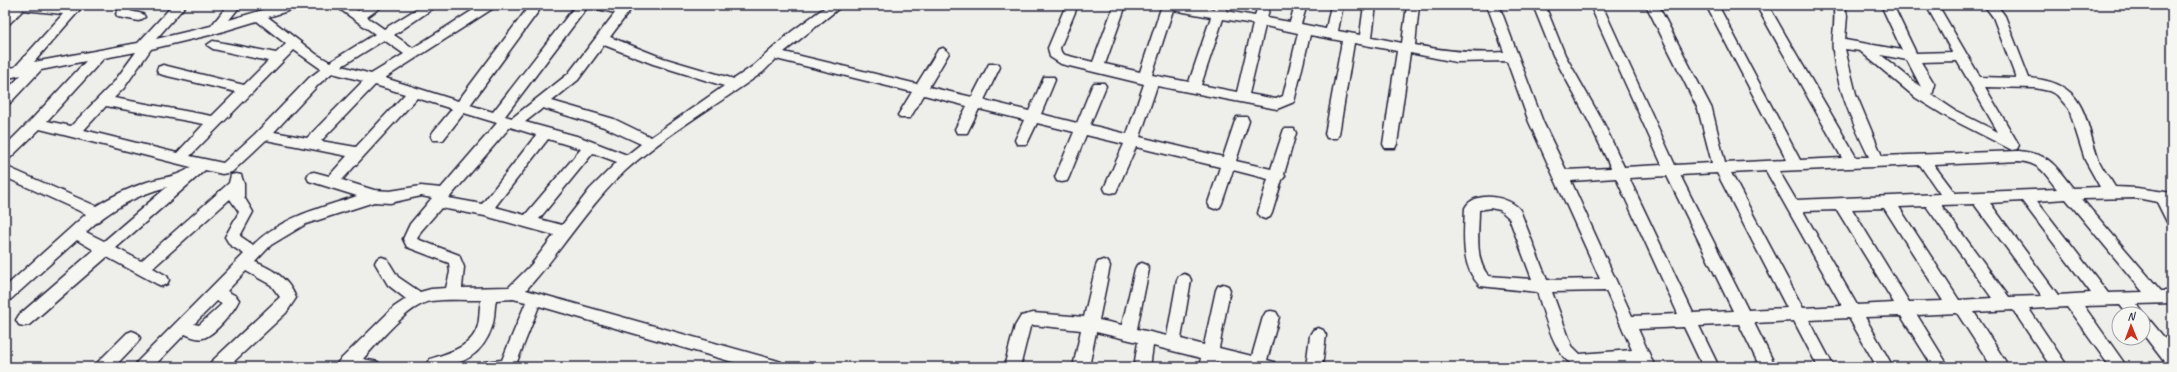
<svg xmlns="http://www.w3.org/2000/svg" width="2177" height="372" font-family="Caveat,sans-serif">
<rect width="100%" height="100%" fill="#eeeeeb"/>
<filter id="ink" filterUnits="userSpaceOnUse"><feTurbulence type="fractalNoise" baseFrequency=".025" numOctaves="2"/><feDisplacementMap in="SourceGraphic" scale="8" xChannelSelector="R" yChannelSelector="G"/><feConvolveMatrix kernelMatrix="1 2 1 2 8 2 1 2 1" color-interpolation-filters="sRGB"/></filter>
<g filter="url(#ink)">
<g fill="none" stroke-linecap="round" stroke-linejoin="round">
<g stroke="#22223b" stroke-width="3">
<g id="minor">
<path d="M 10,5 L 84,5 L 34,62 L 138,43 L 173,5 L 186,5 L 156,39 L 211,26 L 228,5 L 241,5 L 229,20 L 280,5 L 300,5 L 298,8 L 268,17 L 316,54 L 330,62 L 375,34 L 334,5 L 349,5 L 358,11 L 369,5 L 384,5 L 367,17 L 384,29 L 423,5 L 438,5 L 394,35 L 413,48 L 481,5 L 494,5 L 492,9 L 385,78 L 458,101 L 530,5 L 543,5 L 470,105 L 493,112 L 576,5 L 589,5 L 505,116 L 512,118 L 568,74 L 615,13 L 593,8 L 591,5 L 634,5 L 610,37 L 663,58 L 734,79 L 753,66 L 791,32 L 828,5 L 843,5 L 784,52 L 917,84 L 938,50 L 943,48 L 949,53 L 929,87 L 972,97 L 989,64 L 999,64 L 1000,67 L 984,100 L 1029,111 L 1044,77 L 1054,77 L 1055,80 L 1041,114 L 1077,123 L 1092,86 L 1094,83 L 1104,83 L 1106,86 L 1090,125 L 1127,134 L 1144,84 L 1061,64 L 1050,57 L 1048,48 L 1066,5 L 1078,5 L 1060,48 L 1061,52 L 1065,55 L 1093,62 L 1114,5 L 1126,5 L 1105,64 L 1140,72 L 1162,5 L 1194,5 L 1214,9 L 1215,5 L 1227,5 L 1226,11 L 1255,16 L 1258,5 L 1270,5 L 1267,18 L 1290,22 L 1295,5 L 1307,5 L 1301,24 L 1326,29 L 1331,5 L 1343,5 L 1338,31 L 1360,35 L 1364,5 L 1376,5 L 1372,37 L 1402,43 L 1407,5 L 1419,5 L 1415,45 C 1445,51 1473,54 1504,52 L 1487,5 L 1499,5 L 1543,122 L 1566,170 L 1611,168 L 1589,122 L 1553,55 L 1533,5 L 1545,5 L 1565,55 L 1603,122 L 1624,167 L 1662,165 L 1590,5 L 1602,5 L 1675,165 L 1712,163 L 1698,109 L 1646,5 L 1658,5 L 1712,109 L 1725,163 L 1787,160 L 1706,5 L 1718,5 L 1800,160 L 1842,158 L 1756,5 L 1768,5 L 1856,157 L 1869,157 C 1853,124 1837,88 1833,51 C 1831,35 1837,21 1833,5 L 1845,5 L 1847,16 L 1845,40 L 1902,50 L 1881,5 L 1893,5 L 1916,53 L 1952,52 L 1926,5 L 1938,5 L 1980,77 L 2016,78 L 1993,17 L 1984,5 L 1997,5 L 2005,16 L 2029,78 C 2087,83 2083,116 2099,161 C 2103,170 2110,178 2115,187 L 2137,188 L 2172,193 L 2172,224 L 2167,222 L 2157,202 L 2137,198 L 2082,199 L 2161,291 L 2172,291 L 2172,303 L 2137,304 L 2144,314 L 2143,315 L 2127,314 L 2120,305 L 2084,306 L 2127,367 L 2110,367 L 2067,307 L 2029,309 L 2068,367 L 2051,367 L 2013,310 L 1974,312 L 2009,367 L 1992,367 L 1957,313 L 1917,315 L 1949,367 L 1933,367 L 1901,316 L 1865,317 L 1893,367 L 1877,367 L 1849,318 L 1809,320 L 1834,367 L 1818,367 L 1794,321 L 1754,323 L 1776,367 L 1760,367 L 1739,324 L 1699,326 L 1719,367 L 1703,367 L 1684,327 L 1638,329 L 1655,367 L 1639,367 L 1637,363 C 1619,365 1597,370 1579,367 C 1555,363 1544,312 1537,292 L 1480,286 C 1460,266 1464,234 1465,208 C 1474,190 1510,196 1520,210 L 1547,280 L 1600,279 L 1529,122 L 1507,61 L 1456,62 L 1410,53 L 1397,144 L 1395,148 L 1385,148 L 1383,144 L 1397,51 L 1354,43 L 1339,134 L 1337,138 L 1327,138 L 1325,134 L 1342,41 L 1310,35 L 1294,102 L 1277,109 L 1157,86 L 1140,137 L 1223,157 L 1235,121 L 1237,117 L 1247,117 L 1249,121 L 1236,161 L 1271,169 L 1284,129 L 1294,129 L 1296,133 L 1284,174 L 1285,176 L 1282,180 L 1272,213 L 1270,217 L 1265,219 L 1260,217 L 1258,213 L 1268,179 L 1233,170 L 1222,203 L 1220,207 L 1215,209 L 1210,207 L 1208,203 L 1220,167 L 1136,147 L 1116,192 L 1111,193 L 1106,192 L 1104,188 L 1124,144 L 1086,135 L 1069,177 L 1067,181 L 1062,182 L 1057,181 L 1055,177 L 1074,132 L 1037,123 L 1027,144 L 1017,144 L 1015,140 L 1024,120 L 979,109 L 967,133 L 957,133 L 955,129 L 967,106 L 924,95 L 910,118 L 900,118 L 898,115 L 912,92 L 776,59 L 763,72 C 718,104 665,135 625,171 C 587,207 561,252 526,290 L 775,360 L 781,362 L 783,367 L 750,367 L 539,306 L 515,367 L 482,367 L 484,362 L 502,360 L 526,302 L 513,299 L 496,300 C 494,309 495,319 492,327 C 482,357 459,367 430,367 L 428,364 L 430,359 C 448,353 473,347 478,325 C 480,317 479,309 481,300 C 465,300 447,299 431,301 C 408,305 379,342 363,359 L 378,362 L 380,367 L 336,367 L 338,362 L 394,307 L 406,299 L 388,285 L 375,263 L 377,259 L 382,257 L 387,259 L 398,277 L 420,292 L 431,289 L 446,288 L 450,272 L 449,263 L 407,247 L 403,239 L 410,224 L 432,198 L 421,196 L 390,203 L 374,202 L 306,224 L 271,245 L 255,262 C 274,270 288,278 296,298 L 286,313 L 228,367 L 209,367 L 211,362 L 280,297 L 271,285 L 246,271 L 227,291 L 236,296 L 239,300 C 234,311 215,335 203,338 C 197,340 191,336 185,334 L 153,367 L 135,367 L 137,362 L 244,254 L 230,245 L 225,237 L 239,212 L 230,199 L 153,268 L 167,276 L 169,280 L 167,284 L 162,286 L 157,284 L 107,257 L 29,325 L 24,326 L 19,325 L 16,320 L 19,315 L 94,250 L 77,240 L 10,300 L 5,302 L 5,287 L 86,214 L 5,177 L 5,166 L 96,206 C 112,196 129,188 147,182 C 162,177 179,177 191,167 L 40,129 L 10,158 L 5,159 L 5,146 L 32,119 L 86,61 L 41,70 L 10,103 L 5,105 L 5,92 L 21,75 L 5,79 L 5,69 L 15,67 L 63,14 L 23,10 L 9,24 L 5,25 L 5,13 L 11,7 ZM 1173,10 L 1211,17 L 1189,82 L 1152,75 ZM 1223,19 L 1253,24 L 1237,92 L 1201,85 ZM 257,21 L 286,44 L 276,53 L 213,41 L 207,45 L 213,49 L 268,61 L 244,85 L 163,65 L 158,67 L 157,70 L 158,73 L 163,75 L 236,92 L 212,116 L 114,98 L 124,88 L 151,49 L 214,34 ZM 1265,26 L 1298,33 L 1283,96 L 1276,99 L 1249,94 ZM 384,40 L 404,54 L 371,74 L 342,66 ZM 604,45 L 653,64 L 724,86 L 651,137 L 614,119 L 552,101 L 578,80 ZM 1845,49 L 1860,51 L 1916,98 L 1947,117 L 2012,150 L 2017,149 L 2019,145 L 1985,87 L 2035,88 L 2049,91 L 2057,95 L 2069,109 L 2085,160 L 2100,187 L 2073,188 C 2053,164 2052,155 2019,151 L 1882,156 L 1856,94 ZM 294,50 L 321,69 L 309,78 L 255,134 L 223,163 L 190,156 ZM 136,52 L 114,82 L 71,126 L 47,121 L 104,58 ZM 1881,55 L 1907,60 L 1921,87 ZM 1957,61 L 1998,132 L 1956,111 L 1932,95 L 1935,85 L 1921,62 ZM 332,73 L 363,81 L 307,138 L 274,132 L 319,84 ZM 375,85 L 405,94 L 356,147 L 321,141 ZM 417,98 L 452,109 L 433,132 L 431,136 L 433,140 L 443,140 L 464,113 L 497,123 L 441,188 L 421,186 L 390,191 L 374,190 L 342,180 ZM 106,106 L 204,124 L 177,153 L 84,130 ZM 543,108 L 604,127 L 641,144 L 627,155 L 580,137 L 525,122 ZM 510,127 L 536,135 L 482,204 L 449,198 ZM 548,139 L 581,149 L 525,215 L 495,207 ZM 266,140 L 347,156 L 329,176 L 314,172 L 309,173 L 307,177 L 309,181 L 357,196 C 321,208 281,217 253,245 L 240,236 L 253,212 L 244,197 L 244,184 L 241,175 L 236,174 L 231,175 L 229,183 L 141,261 L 116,248 L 205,170 L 222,174 L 232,172 ZM 593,153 L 617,162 L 590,189 L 562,225 L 539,219 ZM 2019,161 C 2042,164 2043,172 2057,189 L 1955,193 L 1934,165 ZM 1920,165 L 1940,194 L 1796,200 L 1779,171 ZM 1766,171 L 1842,306 L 1803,308 L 1731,173 ZM 1717,173 L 1787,308 L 1748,310 L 1680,175 ZM 1667,176 L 1733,311 L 1693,313 L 1629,178 ZM 1616,178 L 1678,314 L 1632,316 L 1571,181 ZM 167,187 L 104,241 L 86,232 C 109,210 136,195 167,187 ZM 2066,199 L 2143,292 L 2108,293 L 2037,201 ZM 2022,201 L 2091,293 L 2058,295 L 1990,203 ZM 1974,204 L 2042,296 L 2009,297 L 1941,205 ZM 1926,206 L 1992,298 L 1959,300 L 1899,207 ZM 441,208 L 485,216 L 554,235 L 531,265 L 509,287 L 462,288 L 464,267 L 459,255 L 417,239 L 421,231 ZM 1490,208 L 1500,210 L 1509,218 L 1532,279 L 1489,276 C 1474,261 1479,230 1479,210 ZM 1884,208 L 1943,301 L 1909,302 L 1852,209 ZM 1837,210 L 1894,303 L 1857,305 L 1803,211 ZM 1606,291 L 1632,350 L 1580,354 L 1572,346 L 1552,292 ZM 217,301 L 222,304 L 199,325 L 194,324 Z"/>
<polygon points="121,5 133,5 130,11 143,14 145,17 139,21 118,17 116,14"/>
<polygon points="1103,260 1108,262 1110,266 1099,320 1122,325 1135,269 1137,265 1142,263 1147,265 1149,269 1137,329 1167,336 1177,280 1179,276 1184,274 1189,276 1191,280 1181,339 1204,345 1216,290 1218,286 1223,284 1228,286 1230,290 1219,348 1252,356 1263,317 1266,312 1271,311 1276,312 1279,317 1267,360 1274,362 1276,367 1240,367 1216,361 1215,367 1199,367 1201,358 1153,346 1150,367 1134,367 1138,342 1096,332 1089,367 1073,367 1081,330 1033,325 1030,327 1020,367 1004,367 1015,326 1021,316 1033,313 1084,317 1096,266 1098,262"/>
<polygon points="2143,317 2148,318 2172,347 2172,366 2166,364 2143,334"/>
<polygon points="1318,328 1323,330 1326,335 1322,367 1306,367 1310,335 1313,330"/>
<polygon points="132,331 137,333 140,338 137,343 114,367 96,367 98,362 127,333"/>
</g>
</g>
<use href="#minor" fill="#f6f6f2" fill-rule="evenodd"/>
</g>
</g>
<rect width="2177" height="372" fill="none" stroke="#f6f6f2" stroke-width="20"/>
<rect x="10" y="10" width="2157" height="352" fill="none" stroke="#22223b" stroke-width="1.5" filter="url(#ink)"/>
<g transform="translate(2131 326) rotate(359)"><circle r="19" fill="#f6f6f2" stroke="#a1a1a9"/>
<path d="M0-3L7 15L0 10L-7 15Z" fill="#c8321e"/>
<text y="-6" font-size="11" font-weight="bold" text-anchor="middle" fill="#22223b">N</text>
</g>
</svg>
